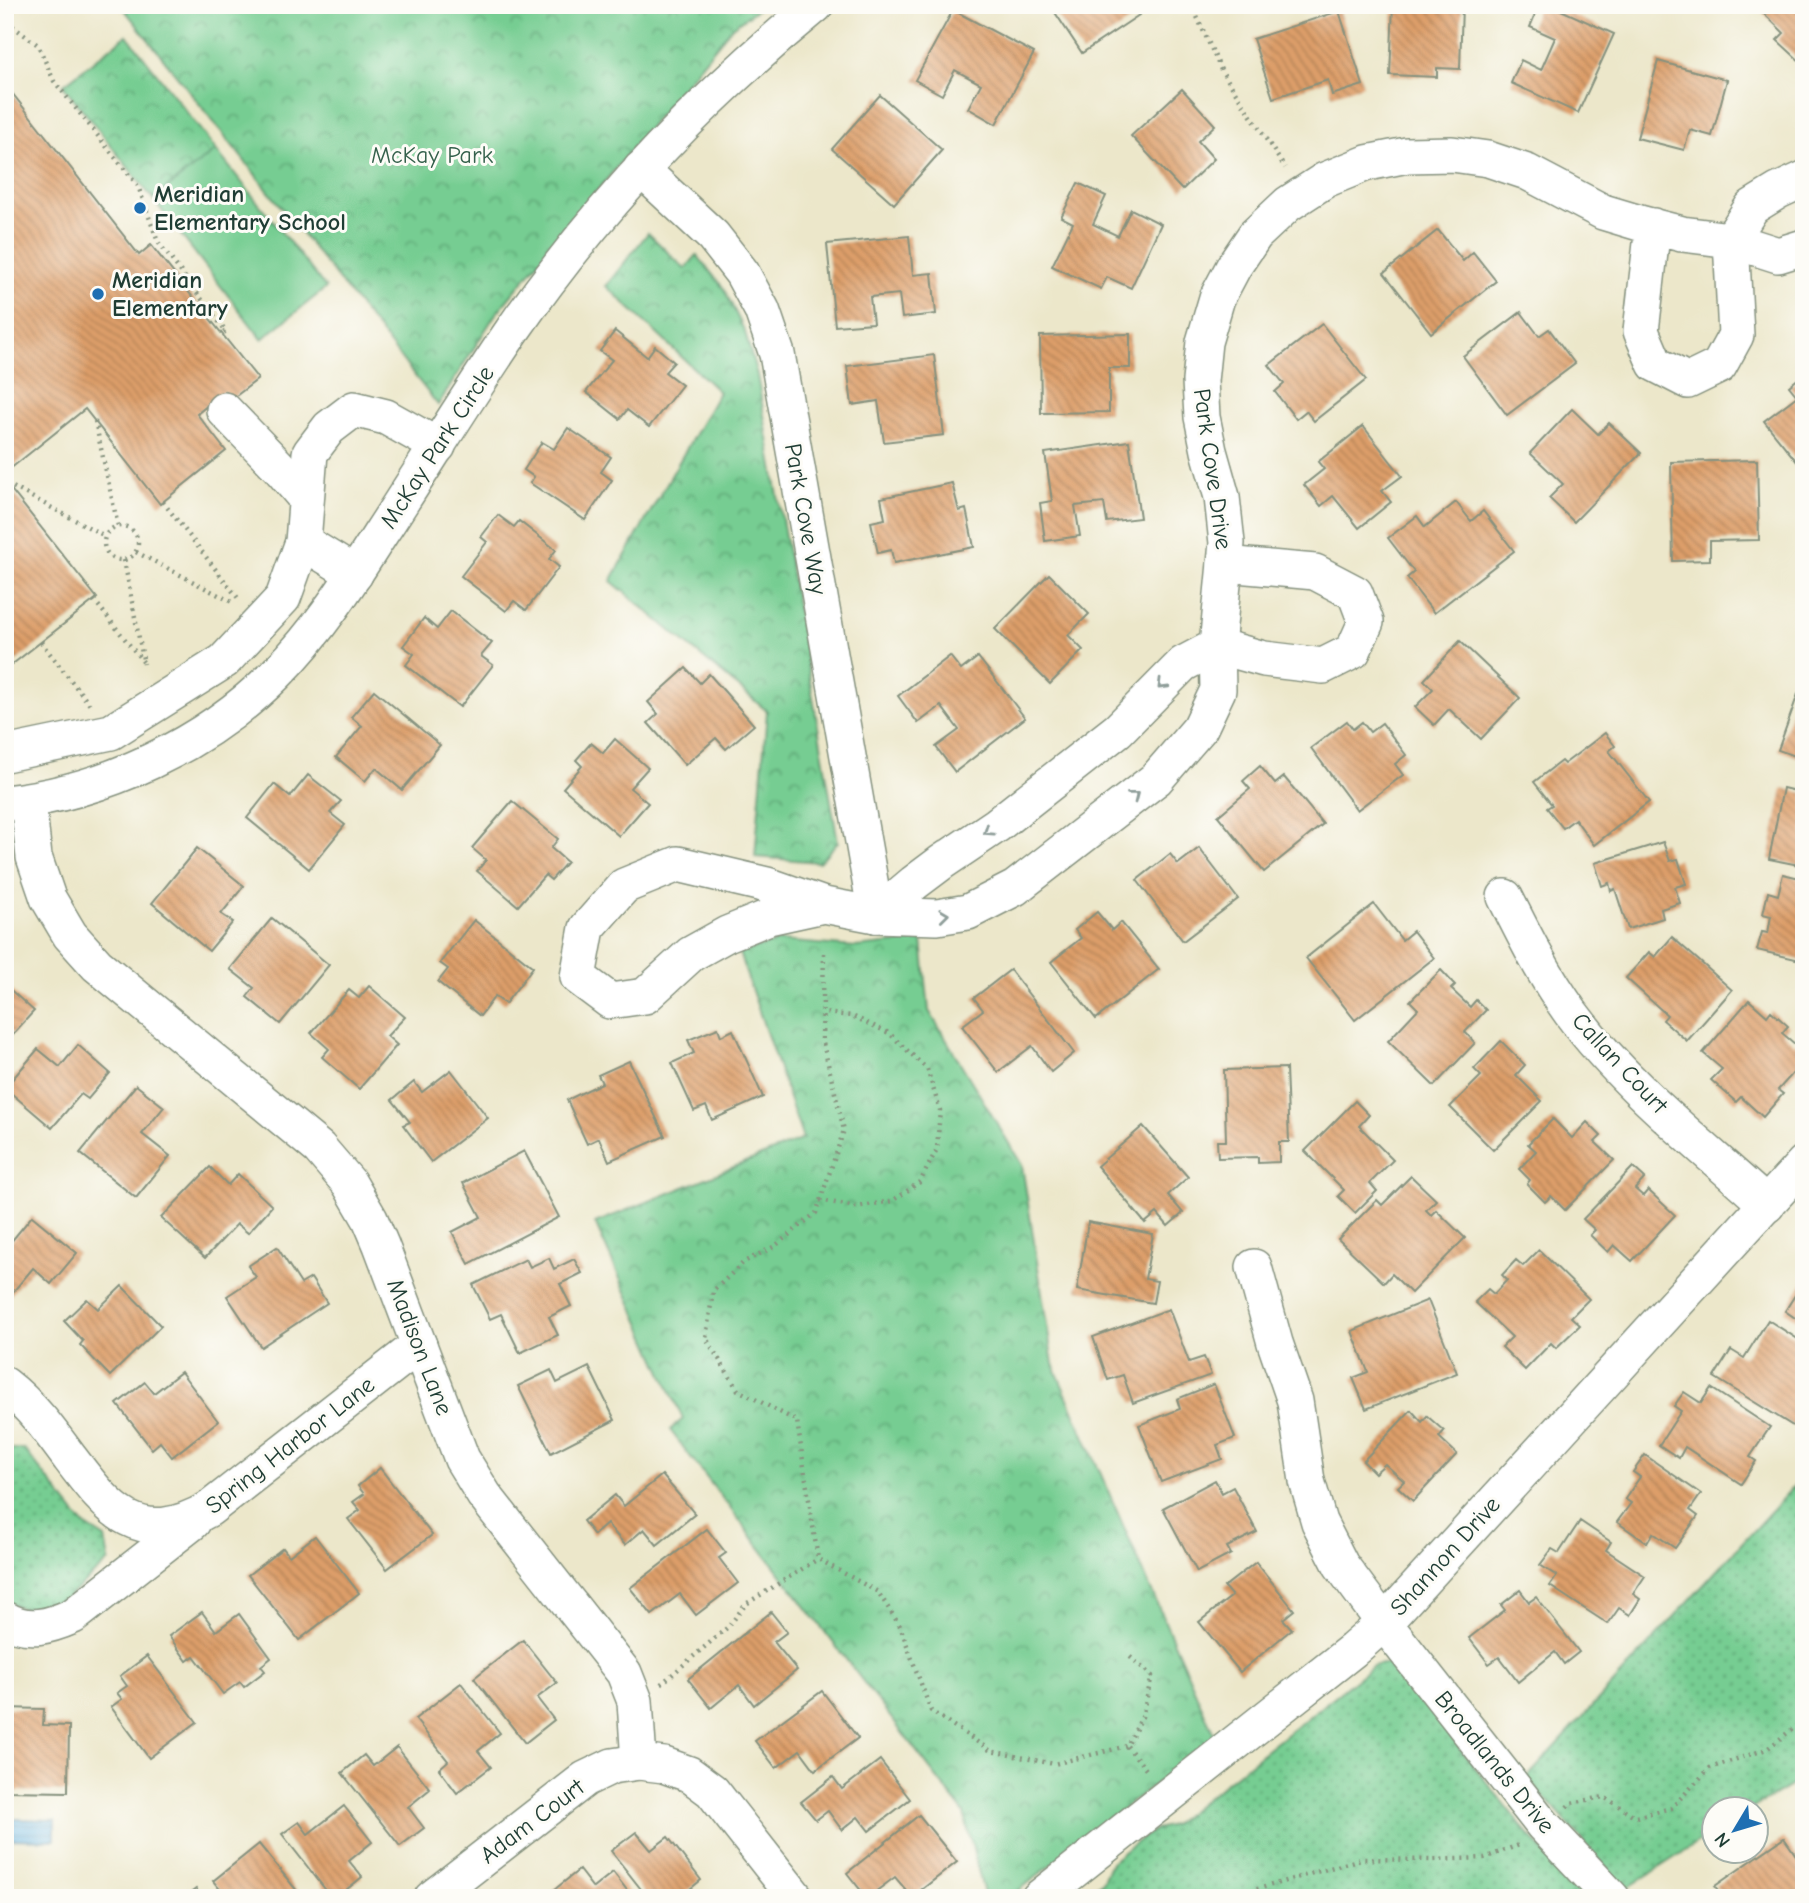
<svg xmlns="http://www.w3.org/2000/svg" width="1809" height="1903" font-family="'Comic Neue',sans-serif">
<defs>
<pattern id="grass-dots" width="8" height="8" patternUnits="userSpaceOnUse" patternTransform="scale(1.75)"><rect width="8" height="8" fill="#76cd92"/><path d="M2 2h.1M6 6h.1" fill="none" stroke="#60a878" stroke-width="1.8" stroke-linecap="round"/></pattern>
<pattern id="park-crowns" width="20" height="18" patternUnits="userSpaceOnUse" patternTransform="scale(1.75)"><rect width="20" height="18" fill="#76cd92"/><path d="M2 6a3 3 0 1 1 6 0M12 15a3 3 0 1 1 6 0" fill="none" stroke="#60a878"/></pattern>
<pattern id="water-rules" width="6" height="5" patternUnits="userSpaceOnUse" patternTransform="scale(1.75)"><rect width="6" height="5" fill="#69b6e3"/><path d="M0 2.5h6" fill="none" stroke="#5695b9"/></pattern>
<pattern id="building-back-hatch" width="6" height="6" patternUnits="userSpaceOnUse" patternTransform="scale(1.75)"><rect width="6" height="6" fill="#dd9e69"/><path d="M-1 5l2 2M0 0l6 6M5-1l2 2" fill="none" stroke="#b38257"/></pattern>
</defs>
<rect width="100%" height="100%" fill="#fdfcf7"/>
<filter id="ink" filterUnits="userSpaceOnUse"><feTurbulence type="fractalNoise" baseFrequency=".0143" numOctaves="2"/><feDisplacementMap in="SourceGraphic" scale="14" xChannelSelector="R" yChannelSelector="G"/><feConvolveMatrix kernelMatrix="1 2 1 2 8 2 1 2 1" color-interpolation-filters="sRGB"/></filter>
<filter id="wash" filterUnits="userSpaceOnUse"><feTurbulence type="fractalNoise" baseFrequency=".00686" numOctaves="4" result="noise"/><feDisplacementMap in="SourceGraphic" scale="28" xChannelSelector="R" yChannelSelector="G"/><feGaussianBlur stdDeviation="1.57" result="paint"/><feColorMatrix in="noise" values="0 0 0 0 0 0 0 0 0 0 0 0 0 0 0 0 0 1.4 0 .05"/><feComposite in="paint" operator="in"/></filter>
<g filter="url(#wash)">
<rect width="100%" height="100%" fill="#ece7ca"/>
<g fill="url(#grass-dots)" stroke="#4a8563" stroke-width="2">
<polygon points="6,1449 24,1449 83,1524 105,1538 109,1561 56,1607 28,1611 5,1601"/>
<polygon points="1804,1475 1804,1778 1753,1808 1714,1808 1714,1832 1626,1889 1527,1778"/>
<polygon points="1388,1663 1397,1669 1523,1828 1584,1898 1081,1898 1103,1881 1111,1862 1128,1848 1156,1829 1172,1825 1373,1666"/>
</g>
<g fill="url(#park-crowns)" stroke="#4a8563" stroke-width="2">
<polygon points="121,5 763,5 732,27 495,315 438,405"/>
<polygon points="127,35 216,150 153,199 63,85"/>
<polygon points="648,233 685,269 697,255 724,289 745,332 757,375 838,842 819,862 755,857 767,711 611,581 719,392 606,286"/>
<polygon points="922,940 929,1011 1022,1165 1053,1364 1215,1737 1009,1898 985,1898 964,1813 670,1430 683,1419 595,1223 803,1139 739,953 780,941 856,947"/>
</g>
<polygon fill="#76cd92" stroke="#4a8563" stroke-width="2" points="216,150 326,288 262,339 153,199"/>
<polygon fill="url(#water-rules)" stroke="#447a8c" stroke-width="2" points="5,1819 55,1820 55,1840 5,1839"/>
<g id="blocks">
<g fill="url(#building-back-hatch)">
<polygon points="1050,5 1133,5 1139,15 1082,53"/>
<polygon points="1393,5 1462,5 1460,69 1437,68 1437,77 1390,75"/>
<polygon points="1539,5 1550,5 1614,34 1578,113 1511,83 1521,60 1541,70 1555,38 1530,27"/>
<polygon points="1755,5 1804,5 1804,65 1777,40 1784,33"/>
<polygon points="953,10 1034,53 996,124 968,108 981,84 955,70 942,95 915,80"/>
<polygon points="1339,11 1363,85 1332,95 1328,80 1273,98 1253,39"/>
<polygon points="1658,61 1727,80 1712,136 1690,130 1684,150 1637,138"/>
<polygon points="5,84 139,255 151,245 258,379 232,399 225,391 197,414 226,451 160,504 85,409 5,473"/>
<polygon points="1182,89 1215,125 1198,141 1214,159 1182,190 1131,136"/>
<polygon points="880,95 942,150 894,204 832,149"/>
<polygon points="1078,183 1106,196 1093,224 1118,236 1131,209 1161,224 1131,288 1107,277 1101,289 1052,266 1073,223 1061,217"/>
<polygon points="1438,230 1463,261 1473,252 1496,281 1431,333 1384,273"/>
<polygon points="909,236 913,275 932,273 936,314 902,318 899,294 870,297 873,323 835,326 827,244"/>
<polygon points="1521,312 1539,336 1549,329 1575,364 1507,415 1463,356"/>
<polygon points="1322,324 1366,380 1314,421 1306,411 1296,419 1275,392 1284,384 1269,365"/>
<polygon points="615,331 647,357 655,346 674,362 665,372 682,385 649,427 627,410 620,419 586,392 612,360 600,351"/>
<polygon points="1130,334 1130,368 1109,368 1109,412 1041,413 1040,336"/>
<polygon points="934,355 944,435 884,442 878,401 852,405 847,366"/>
<polygon points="1804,374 1804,458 1798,463 1764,421 1797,396 1789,386"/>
<polygon points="1572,409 1598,434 1609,423 1641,453 1574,522 1549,498 1563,484 1530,453"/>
<polygon points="1363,426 1402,476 1382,491 1391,502 1359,528 1333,496 1321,506 1304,485 1324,469 1318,462"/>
<polygon points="568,428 611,457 601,472 612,480 585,520 530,483 534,477 524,470 542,442 554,449"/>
<polygon points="1129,441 1140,518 1107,522 1104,503 1075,506 1080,536 1045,541 1040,503 1052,501 1045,453"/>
<polygon points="1757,460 1759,540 1710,541 1710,560 1673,561 1671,462"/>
<polygon points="5,482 97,598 5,670"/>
<polygon points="952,483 959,511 966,509 974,547 894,563 891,550 878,553 871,522 885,519 881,498"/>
<polygon points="1456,502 1471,521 1483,511 1514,551 1434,613 1407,578 1414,572 1388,538 1417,516 1425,527"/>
<polygon points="498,515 514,527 519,521 556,550 549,559 559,567 526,610 514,601 506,611 461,576 487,542 481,537"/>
<polygon points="1049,574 1089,614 1068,635 1083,650 1050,684 995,629"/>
<polygon points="451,611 492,643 481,656 493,665 460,707 406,665 414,654 403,646 424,618 437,629"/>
<polygon points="1460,641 1520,698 1481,739 1449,709 1434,725 1415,707 1433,689 1424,680"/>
<polygon points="950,656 961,670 978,657 1025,718 955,772 936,747 959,730 941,706 918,723 898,696"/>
<polygon points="686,668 700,683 709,674 754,725 726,749 716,738 685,765 648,723 658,714 648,702"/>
<polygon points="374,690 440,745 402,790 376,768 365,781 336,757 362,726 351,717"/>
<polygon points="1798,694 1804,696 1804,759 1778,750"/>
<polygon points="1347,721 1353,729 1362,722 1370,732 1382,723 1406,755 1395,764 1403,775 1357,810 1311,748"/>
<polygon points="1605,733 1615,746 1609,751 1649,802 1594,845 1575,819 1563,828 1547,808 1552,805 1534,782 1561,761 1564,764"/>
<polygon points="615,739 648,768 630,788 648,803 619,836 563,788 582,766 576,760 591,743 603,753"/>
<polygon points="1260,766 1275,784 1284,777 1323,824 1264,872 1218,816 1250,789 1243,781"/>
<polygon points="308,775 341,801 330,813 345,825 309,869 247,818 274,784 290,797"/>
<polygon points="1783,788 1804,793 1804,866 1769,859"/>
<polygon points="512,801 558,839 551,848 567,862 551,880 545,875 518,906 477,871 486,860 472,848"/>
<polygon points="1663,842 1670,861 1678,859 1686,884 1675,887 1680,903 1661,909 1663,918 1628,929 1615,889 1611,891 1609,883 1602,886 1595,863"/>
<polygon points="197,848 244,886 221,914 233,922 209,951 152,903"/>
<polygon points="1199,848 1238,899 1183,941 1137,880 1170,854 1178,864"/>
<polygon points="1783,874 1804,879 1804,961 1757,950 1762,932 1768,933 1771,916 1763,914 1768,892 1778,895"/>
<polygon points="1374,904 1402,940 1413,931 1434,958 1355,1020 1306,958"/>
<polygon points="1097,912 1112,930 1121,922 1159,969 1096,1019 1051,962 1081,938 1075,930"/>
<polygon points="272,918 329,965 280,1024 247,997 254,988 230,969"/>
<polygon points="474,920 533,967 505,1004 495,996 480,1016 438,982 448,969 440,963"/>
<polygon points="1672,937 1732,990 1687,1041 1663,1020 1667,1015 1626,978 1649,952 1655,957"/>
<polygon points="1010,970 1074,1053 1051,1072 1032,1046 998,1072 962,1026 983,1010 974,998"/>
<polygon points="1441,970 1455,985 1451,989 1470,1007 1476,1000 1486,1010 1465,1032 1475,1043 1434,1086 1388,1041 1418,1009 1410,1001"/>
<polygon points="5,985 34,1011 13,1034 5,1027"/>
<polygon points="369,986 405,1017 387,1036 397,1045 359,1089 322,1057 329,1049 311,1033 349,990 359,998"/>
<polygon points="1749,1000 1767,1016 1771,1011 1788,1026 1782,1033 1796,1045 1802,1039 1804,1041 1804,1061 1778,1090 1783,1094 1763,1117 1741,1097 1736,1102 1711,1080 1722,1069 1703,1053"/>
<polygon points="718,1028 721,1036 733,1030 763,1097 712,1120 706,1106 694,1111 672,1063 694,1053 688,1040"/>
<polygon points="1501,1041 1525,1065 1516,1075 1542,1101 1493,1150 1450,1107 1481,1076 1474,1069"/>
<polygon points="78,1045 110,1073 88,1099 81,1094 52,1128 5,1088 38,1049 60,1067"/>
<polygon points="629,1061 665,1136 609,1161 599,1138 587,1144 567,1100 602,1083 598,1075"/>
<polygon points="1286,1068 1289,1142 1279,1142 1279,1162 1258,1163 1258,1157 1218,1158 1217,1141 1226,1141 1224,1070"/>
<polygon points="451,1070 488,1118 431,1162 403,1125 410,1122 392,1100 414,1082 422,1092"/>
<polygon points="136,1085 164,1107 142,1134 170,1156 136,1198 80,1153"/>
<polygon points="1355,1101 1369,1115 1359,1126 1393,1160 1370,1183 1377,1191 1355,1213 1338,1196 1344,1190 1305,1151"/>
<polygon points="1553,1119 1572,1138 1587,1122 1601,1136 1595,1142 1614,1160 1565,1210 1551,1196 1545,1202 1527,1184 1530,1180 1519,1169 1536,1151 1528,1144"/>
<polygon points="1143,1126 1188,1177 1168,1195 1183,1213 1168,1226 1157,1213 1145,1223 1097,1166"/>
<polygon points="524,1151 559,1217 469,1264 452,1232 481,1217 463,1183"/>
<polygon points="210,1167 228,1185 238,1174 272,1206 248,1233 237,1224 205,1258 161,1218"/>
<polygon points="1633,1167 1645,1178 1635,1189 1643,1196 1648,1190 1675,1215 1632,1261 1614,1245 1608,1252 1590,1235 1595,1230 1583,1219"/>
<polygon points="1411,1176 1436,1200 1426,1210 1431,1215 1436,1210 1465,1238 1411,1293 1392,1274 1384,1283 1338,1239 1377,1200 1382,1205"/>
<polygon points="32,1216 77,1253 51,1284 33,1268 8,1298 5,1296 5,1249"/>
<polygon points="1088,1222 1153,1234 1145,1279 1157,1281 1153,1303 1077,1290"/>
<polygon points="277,1247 301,1284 311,1278 327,1303 261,1347 227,1296 256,1277 248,1266"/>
<polygon points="1539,1250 1589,1299 1571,1317 1580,1325 1556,1348 1551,1343 1525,1370 1502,1347 1512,1337 1475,1302 1488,1289 1494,1294 1507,1280 1502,1275 1516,1260 1523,1266"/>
<polygon points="549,1258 554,1269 574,1259 582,1273 560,1284 571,1306 549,1317 558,1335 520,1353 501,1314 490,1319 473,1285 526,1259 530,1267"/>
<polygon points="1804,1281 1804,1324 1785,1311"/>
<polygon points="122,1286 161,1326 110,1376 80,1345 83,1341 64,1321 87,1299 98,1309"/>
<polygon points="1428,1300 1457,1373 1366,1409 1353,1378 1368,1372 1352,1331"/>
<polygon points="1169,1309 1189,1362 1204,1357 1211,1375 1133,1403 1123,1375 1108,1380 1093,1337"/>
<polygon points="1768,1320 1804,1343 1804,1428 1801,1431 1714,1377 1731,1350 1744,1358"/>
<polygon points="589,1367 615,1420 551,1453 518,1386 551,1370 557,1383"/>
<polygon points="181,1372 218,1421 172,1457 160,1442 152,1449 117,1404 145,1382 154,1393"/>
<polygon points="1214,1384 1235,1438 1217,1445 1222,1459 1161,1482 1139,1425 1180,1409 1177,1399"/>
<polygon points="1711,1388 1770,1427 1750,1457 1756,1461 1741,1484 1685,1447 1679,1458 1659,1445 1681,1411 1674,1406 1684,1392 1701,1403"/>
<polygon points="1411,1410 1422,1422 1427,1416 1444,1431 1439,1437 1457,1454 1413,1501 1398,1487 1404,1481 1385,1464 1375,1473 1363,1461"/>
<polygon points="1645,1455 1701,1494 1690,1510 1698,1516 1675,1548 1653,1533 1647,1543 1617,1522 1631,1503 1625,1499 1640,1477 1633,1472"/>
<polygon points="380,1468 432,1535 387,1569 348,1519 360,1510 353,1502 364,1494 358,1486"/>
<polygon points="662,1475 695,1514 657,1545 644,1529 625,1545 607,1524 594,1535 583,1521 615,1495 624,1506"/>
<polygon points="1215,1480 1222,1493 1233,1487 1257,1532 1227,1547 1231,1554 1197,1572 1163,1508"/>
<polygon points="1580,1521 1611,1542 1606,1550 1645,1576 1633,1594 1640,1599 1630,1615 1619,1608 1608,1624 1550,1586 1557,1576 1540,1565 1552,1549 1559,1553"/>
<polygon points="707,1529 726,1553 719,1558 738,1583 696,1615 680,1594 652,1615 630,1588"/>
<polygon points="315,1536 359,1593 299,1640 248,1575 283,1548 289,1556"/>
<polygon points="1256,1562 1294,1610 1283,1619 1292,1629 1240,1672 1199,1622 1232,1596 1224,1587"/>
<polygon points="1520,1590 1529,1602 1536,1597 1579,1652 1564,1664 1555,1652 1518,1682 1499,1657 1489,1664 1469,1638 1505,1610 1501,1605"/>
<polygon points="202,1612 216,1631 239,1614 271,1658 261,1666 265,1671 244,1687 240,1682 223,1694 194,1656 187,1661 169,1636"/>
<polygon points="771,1612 787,1632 774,1642 797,1670 754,1705 739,1685 711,1708 688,1679"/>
<polygon points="523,1640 557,1683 537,1698 554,1720 525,1743 474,1678"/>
<polygon points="147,1656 197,1722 149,1758 111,1707 122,1699 117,1693 127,1686 120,1676"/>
<polygon points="461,1683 500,1733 478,1751 491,1767 457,1793 439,1769 448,1761 415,1719"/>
<polygon points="822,1691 858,1738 815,1770 800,1750 776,1768 755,1741"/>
<polygon points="5,1708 44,1709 43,1725 69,1726 68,1792 5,1791"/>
<polygon points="397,1747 430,1789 408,1807 424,1828 400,1846 342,1773 364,1755 373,1766"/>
<polygon points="880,1760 910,1799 869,1831 858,1817 842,1830 828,1811 816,1820 801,1802 833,1777 842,1789"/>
<polygon points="344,1806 372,1842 349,1861 362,1877 336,1898 332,1898 282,1834 299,1822 308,1834"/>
<polygon points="919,1815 957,1862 912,1897 895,1877 867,1898 847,1873"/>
<polygon points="636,1832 651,1850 668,1837 701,1880 679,1898 648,1898 611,1851"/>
<polygon points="1784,1838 1804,1867 1804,1898 1723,1898 1715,1886"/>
<polygon points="259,1844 298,1892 291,1898 227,1898 213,1881"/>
<polygon points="579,1870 593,1888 613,1872 633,1898 544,1898"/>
<polygon points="196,1889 203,1898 184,1898"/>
</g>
</g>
</g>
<g filter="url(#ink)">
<use href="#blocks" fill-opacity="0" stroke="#86927f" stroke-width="2"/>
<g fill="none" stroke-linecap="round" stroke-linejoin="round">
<g stroke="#86927f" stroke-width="38">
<g id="minor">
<polyline points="641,169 713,236 742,273 762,310 777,354 876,915"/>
<polyline points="1804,179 1778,191 1752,207 1731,240 1778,255 1804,247"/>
<polyline points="224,410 278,466 306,499"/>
<polyline points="303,542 355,574"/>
<polyline points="5,754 111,732 224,661 283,598 303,542 310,453 329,428 354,409 386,417 438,446"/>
<polyline points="28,801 34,857 48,898 70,935 97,965 319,1148 349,1183 370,1219 381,1245 462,1459 484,1495 624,1673 635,1701 639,1762"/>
<path d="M 5,803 C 105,792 205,745 276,674 C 318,632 350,582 381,533 C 425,466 467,397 512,331 C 597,208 701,99 816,5"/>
<path d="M 1505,897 C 1525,937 1545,977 1571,1013 C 1625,1086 1700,1144 1767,1205"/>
<polyline points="824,905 769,917 727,934 691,954 645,996 610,1001 578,977 587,928 624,886 678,864 767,885 824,905 876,915 937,917 968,912 1015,888 1156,779 1200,728 1218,690 1217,646 1227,543 1222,497 1209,451 1202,417 1200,381 1204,342 1217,298 1234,266 1255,235 1288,204 1325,180 1367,163 1407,155 1452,154 1488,159 1527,172 1603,212 1643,224 1682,234 1731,240 1736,335 1719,366 1688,381 1655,364 1641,331 1653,226"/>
<polyline points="876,915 914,883 942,862 997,825 1118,730 1183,664 1217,646 1264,659 1323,666 1353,651 1366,622 1355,593 1315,572 1225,564"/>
<polyline points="1254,1267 1275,1343 1295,1401 1307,1481 1319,1522 1341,1565 1384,1623 1543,1825 1612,1898"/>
<path d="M 5,1385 C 31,1405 50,1431 69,1457 C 110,1511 138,1549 209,1509 L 419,1345"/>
<path d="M 5,1619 C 28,1633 50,1626 73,1616 L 193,1522"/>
<polyline points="432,1898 585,1779 612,1766 639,1762 664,1765 689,1774 712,1791 796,1898"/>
<polyline points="1039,1898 1353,1650 1384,1623 1804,1163"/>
</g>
</g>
<g stroke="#86927f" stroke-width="4.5" stroke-dasharray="2 5" stroke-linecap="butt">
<polyline points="1190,5 1194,10 1221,70 1285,168"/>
<polyline points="7,22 38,45 54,81 138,186 158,242 226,331 222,334"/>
<polyline points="5,24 10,5"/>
<polyline points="95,421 118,526"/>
<polyline points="7,484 105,536"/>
<polyline points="163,502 238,598"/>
<circle cx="121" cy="543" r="17"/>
<polyline points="136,552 234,603"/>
<polyline points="124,560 144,664"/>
<polyline points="94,600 144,663"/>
<polyline points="41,642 90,705"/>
<polyline points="824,953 822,1039 844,1130 816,1213 775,1246 744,1262 713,1291 706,1338 738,1390 797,1421 818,1559 878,1592 900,1626 931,1711 991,1751 1054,1764 1127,1746 1142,1717 1152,1676 1128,1655"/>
<polyline points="820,1200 856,1207 892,1201 920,1182 937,1149 940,1110 927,1069 889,1033 852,1016 823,1013"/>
<polyline points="661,1684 728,1627 746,1604 818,1559"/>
<polyline points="1127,1746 1148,1772"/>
<polyline points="1567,1807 1571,1803 1604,1797 1636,1817 1671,1808 1710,1768 1767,1749 1804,1720"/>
<polyline points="1247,1898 1251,1891 1361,1859 1432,1860 1484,1858 1519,1845"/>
</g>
<use href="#minor" stroke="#fff" stroke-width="35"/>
</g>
<defs><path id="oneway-chevron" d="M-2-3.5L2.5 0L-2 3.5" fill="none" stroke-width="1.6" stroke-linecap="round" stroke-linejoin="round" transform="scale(1.75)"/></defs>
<g stroke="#8f9e9a">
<use href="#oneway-chevron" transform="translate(1162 685) rotate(135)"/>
<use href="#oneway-chevron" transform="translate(1134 796) rotate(-38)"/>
<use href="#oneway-chevron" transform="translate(988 831) rotate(146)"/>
<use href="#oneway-chevron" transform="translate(944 915) rotate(-7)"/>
</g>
</g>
<g fill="#1f6fb2" stroke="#fdfcf7" stroke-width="2.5">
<circle cx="140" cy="208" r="7"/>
<circle cx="98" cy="294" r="7"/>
</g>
<g text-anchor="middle" stroke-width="6" stroke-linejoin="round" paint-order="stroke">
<g font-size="24" fill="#35614c" stroke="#fdfcf7">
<text x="432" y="163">McKay Park</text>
</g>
<g font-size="24" font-weight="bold" fill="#1f3d34" stroke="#fdfcf7" text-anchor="start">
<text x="154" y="202">Meridian<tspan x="154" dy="28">Elementary School</tspan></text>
<text x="112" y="288">Meridian<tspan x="112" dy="28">Elementary</tspan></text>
</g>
<g font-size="24" fill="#1f3d34" stroke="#fdfcf7">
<text transform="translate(437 447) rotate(-57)" y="8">McKay Park Circle</text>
<text transform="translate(1213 469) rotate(82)" y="8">Park Cove Drive</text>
<text transform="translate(806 519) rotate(80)" y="8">Park Cove Way</text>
<text transform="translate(1620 1063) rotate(47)" y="8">Callan Court</text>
<text transform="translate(420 1347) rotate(69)" y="8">Madison Lane</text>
<text transform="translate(290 1445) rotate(-38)" y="8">Spring Harbor Lane</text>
<text transform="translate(1445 1556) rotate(-48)" y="8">Shannon Drive</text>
<text transform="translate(1495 1762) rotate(51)" y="8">Broadlands Drive</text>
<text transform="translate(532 1821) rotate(-37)" y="8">Adam Court</text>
</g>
</g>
<rect width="1809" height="1903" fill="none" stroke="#fdfcf7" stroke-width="28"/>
<g transform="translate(1735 1830) rotate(232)"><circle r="33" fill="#fdfcf7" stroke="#a4b0a9" stroke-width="2"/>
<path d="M0-5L12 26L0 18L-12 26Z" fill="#1f6fb2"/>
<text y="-10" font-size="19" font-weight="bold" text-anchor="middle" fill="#1f3d34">N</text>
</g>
</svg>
